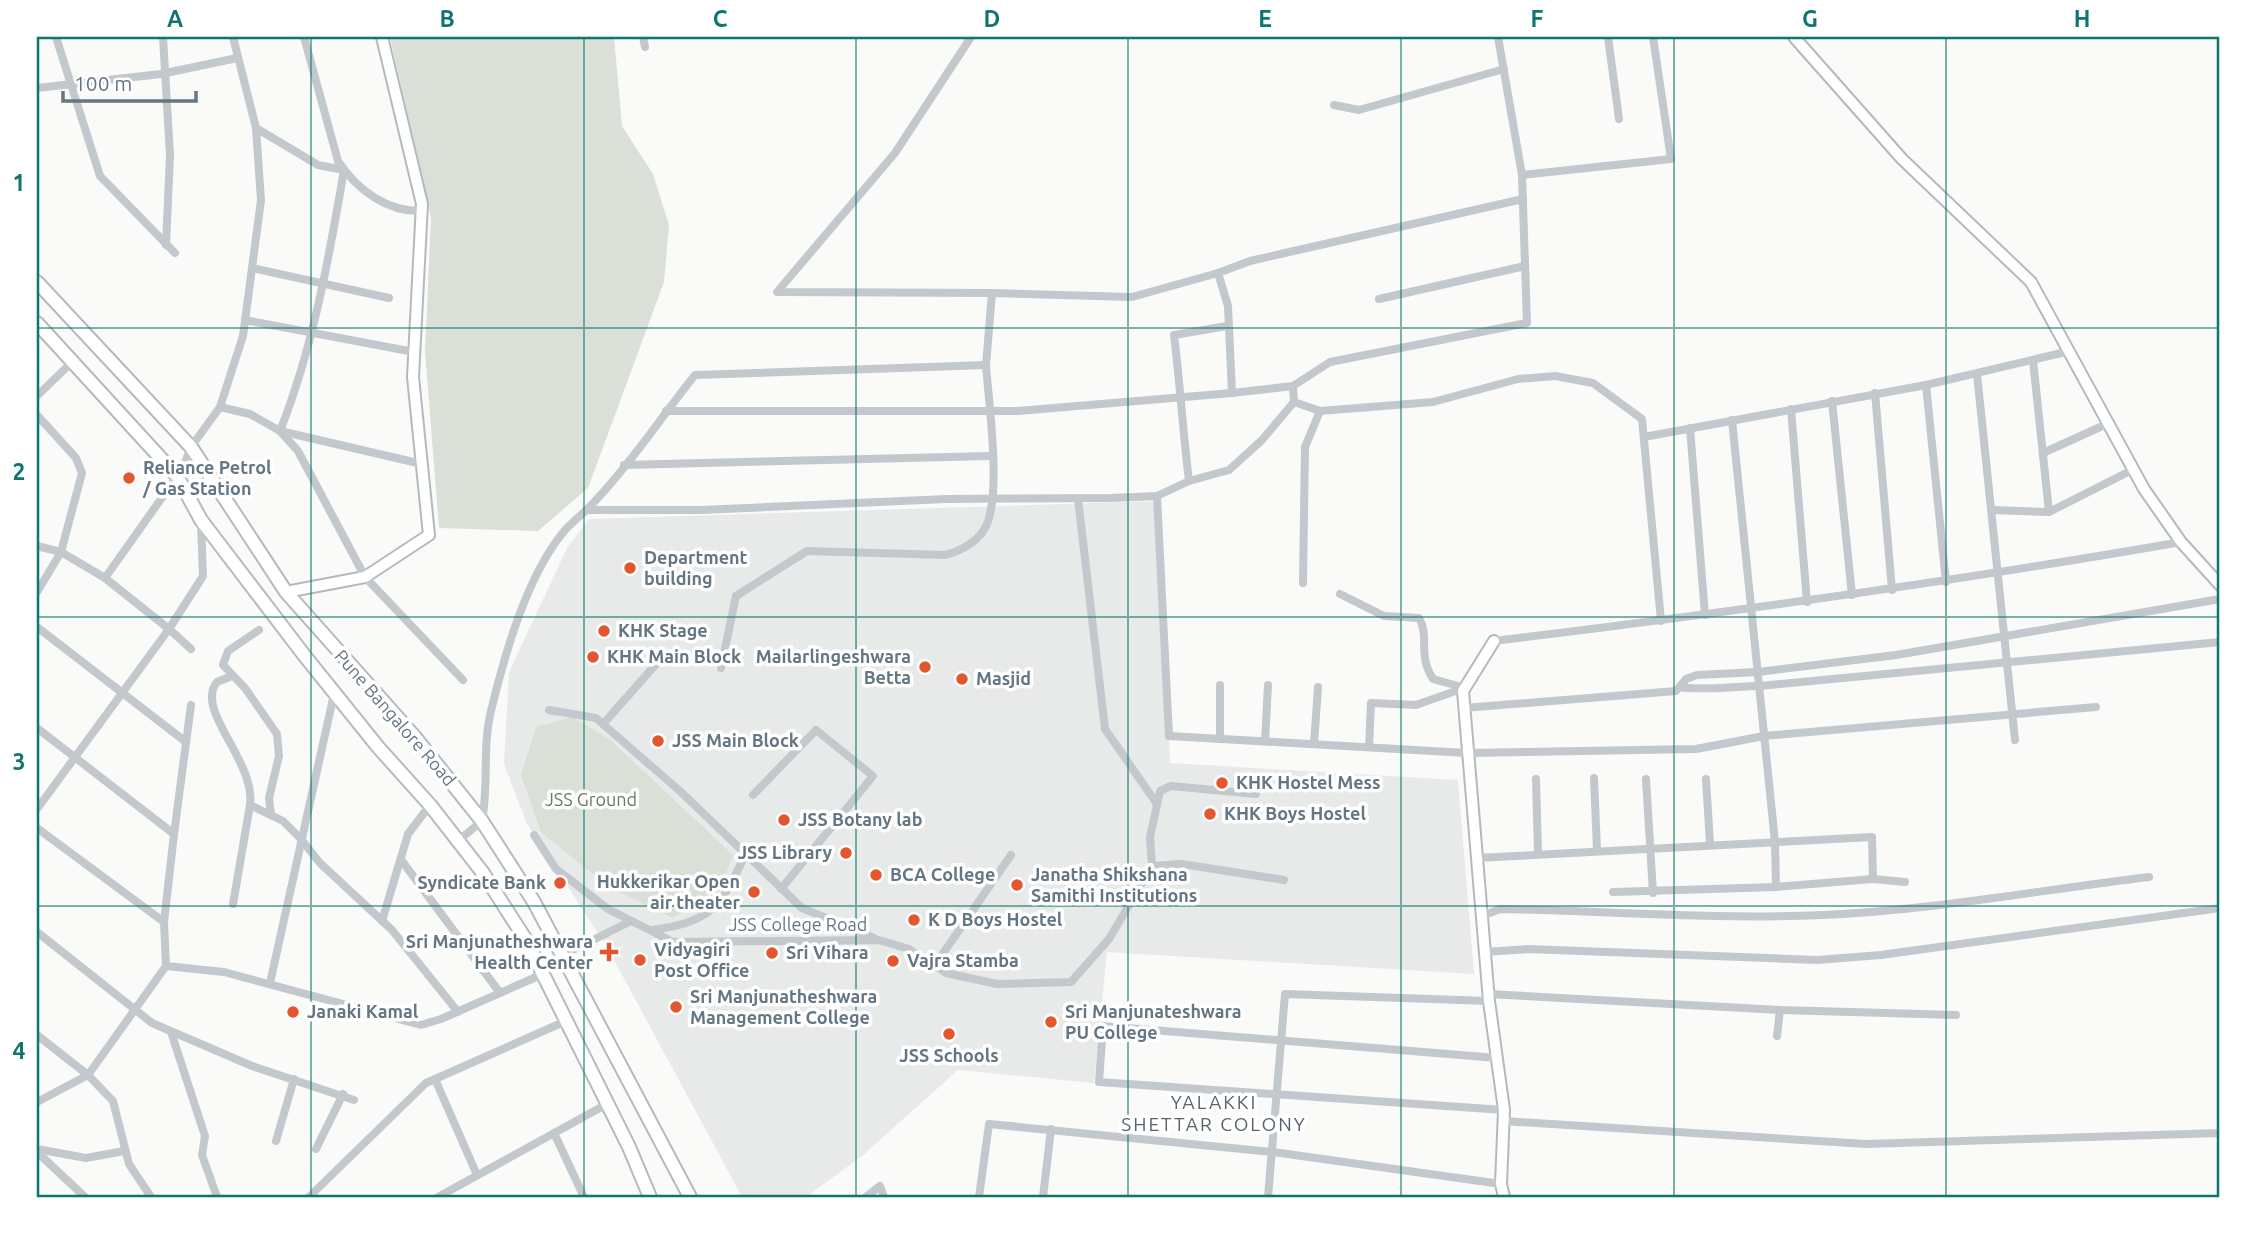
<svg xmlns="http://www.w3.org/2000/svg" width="2257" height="1234" font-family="Ubuntu,sans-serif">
<rect width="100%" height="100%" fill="#fafaf8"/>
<polygon fill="#e8e9e9" points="1159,501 1170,763 1458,780 1474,974 1107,952 1094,1083 958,1070 862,1156 806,1197 742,1197 607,947 527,824 504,764 509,672 567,548 589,519"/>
<g fill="#dadfd7">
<polygon points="390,37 614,37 622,126 653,174 669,225 664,282 588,488 538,531 439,528 425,351 431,218"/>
<polygon points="572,717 609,739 733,855 717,897 672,918 609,887 541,832 521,775 536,727"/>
</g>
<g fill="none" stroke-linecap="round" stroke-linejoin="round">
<g stroke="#b3babf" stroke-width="14">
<g id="secondary">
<polyline points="1794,37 1902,159 2031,282 2144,489 2181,542 2220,585"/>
<polyline points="286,592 365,577 429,535 413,377 422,204 382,37"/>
<polyline points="1494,641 1463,691 1489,1001 1504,1110 1501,1184 1504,1197"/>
</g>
</g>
<g stroke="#b5babe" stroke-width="16">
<g id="primary">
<polyline points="37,282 191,447 286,592 414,736 482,821 534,902 690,1197"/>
<polyline points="37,323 177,476 201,520 304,655 378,747 430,805 483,873 526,940 629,1147 650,1197"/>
</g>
</g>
<g stroke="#c3c8cc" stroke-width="8">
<polyline points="56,37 100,176 175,253"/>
<polyline points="163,37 170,155 166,245"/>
<path d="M 233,37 L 256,128 L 318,165 L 344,170 C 329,258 313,348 280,431 L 422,464"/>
<path d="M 304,37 L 338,161 C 357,190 387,212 422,211"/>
<polyline points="643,37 645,47"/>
<polyline points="971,37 895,153 777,292 992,293 986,365"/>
<polyline points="1608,37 1619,119"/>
<polyline points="37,88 161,74 237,58"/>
<polyline points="1334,105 1359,110 1504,69"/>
<polyline points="1522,175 1671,159 1653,37"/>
<polyline points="252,268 389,298"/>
<polyline points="1218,273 1250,261 1523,199"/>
<polyline points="992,293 1132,297 1218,273 1228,306 1232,393"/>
<polyline points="1379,299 1525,266"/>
<polyline points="245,320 414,352"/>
<polyline points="2033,360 2049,512"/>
<polyline points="1977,374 2015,740"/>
<polyline points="1926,385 1946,582"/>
<polyline points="1293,386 1294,402 1320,411 1433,402 1518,379 1555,376 1593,383 1642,419 1661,621"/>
<polyline points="1875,393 1892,590"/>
<polyline points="37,396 73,361"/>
<polyline points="1832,401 1852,595"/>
<polyline points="220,407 250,414 280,431 298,451 365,577 463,680"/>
<polyline points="1791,409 1807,602"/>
<polyline points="666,411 1018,411 1232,393 1293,386 1330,362 1527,323 1522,175 1498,37"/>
<polyline points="37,415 76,458 82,473 61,552 37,592"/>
<polyline points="1732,420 1775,842 1776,887"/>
<polyline points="1690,428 1705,615"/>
<polyline points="1644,437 1926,385 2070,351"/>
<polyline points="2043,453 2109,423"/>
<polyline points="624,465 991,456"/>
<polyline points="1189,481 1229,470 1262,440 1294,402"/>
<polyline points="1157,496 1169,736 1467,753 1696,749 1764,736 2096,707"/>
<polyline points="1078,499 1105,729 1157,804"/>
<path d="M 586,510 L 702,510 L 946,499 L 1111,498 L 1157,496 L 1189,481 C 1183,432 1180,384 1174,335 L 1227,326"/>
<polyline points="1991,510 2049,512 2134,469"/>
<polyline points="201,523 203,576 169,629 105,578 183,468 191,447 220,407 243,336 261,200 256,128"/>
<polyline points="37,546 61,552 105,578"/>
<polyline points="1303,583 1305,447 1320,411"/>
<path d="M 1340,594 L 1384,616 L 1419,618 C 1430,636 1417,655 1433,679 L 1465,688"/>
<polyline points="37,627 186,742"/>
<polyline points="259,630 228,651 223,665 245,688 277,734 279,756 269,798 271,815"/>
<path d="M 1494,641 C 1724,613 1952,582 2181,542"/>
<path d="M 232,676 L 217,682 C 194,710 256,761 250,805 L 283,821 L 300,838 L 320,863 L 392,930 L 458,1012"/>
<path d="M 1681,687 C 1697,691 1739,686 1759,686 L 2220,642"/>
<polyline points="1464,708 1676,691 1686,679 1697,675 1758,672 1896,655 2220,599"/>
<polyline points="549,710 596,718 681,792 802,908 874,938"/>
<polyline points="603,724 658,662"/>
<polyline points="37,728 174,834 164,922 166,966 224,972 421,1025 441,1019 543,974"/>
<polyline points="1220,739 1220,685"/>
<polyline points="1265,741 1268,685"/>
<polyline points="1314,744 1318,687"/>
<polyline points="1369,747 1371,703 1416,705 1464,688"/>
<polyline points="1594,778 1597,850"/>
<polyline points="1536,779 1538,853"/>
<polyline points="1646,779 1653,893"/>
<polyline points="1706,779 1710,844"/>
<polyline points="753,795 816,730 873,776 781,889"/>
<polyline points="37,809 169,629 191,649"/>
<polyline points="37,828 164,922"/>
<polyline points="174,834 191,705"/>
<polyline points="534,835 556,869 608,909 673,942 879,940 909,949 946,973 997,984 1071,982 1109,939 1152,866 1182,864 1284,880"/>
<path d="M 459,840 L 482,821 C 489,784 482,747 491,711 C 505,653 527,575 565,530 C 575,519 587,511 596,500 C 632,462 662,416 695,375 L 986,365 C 989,406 1001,489 987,524 C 980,541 961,551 945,555 L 807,551 L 736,596 L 721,668"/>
<polyline points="1477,858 1872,837 1873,879"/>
<polyline points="402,861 500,993"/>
<polyline points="1152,866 1150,837 1160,791 1171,786 1256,794"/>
<polyline points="1613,892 1776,887 1873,879 1905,882"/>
<polyline points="233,904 250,805"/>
<path d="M 1482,916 L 1500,909 C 1608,911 1716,920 1823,915 C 1933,910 2041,890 2149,877"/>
<polyline points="382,921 408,834 430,805"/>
<path d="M 652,930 C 711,922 721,907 745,855"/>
<polyline points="37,932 152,1023 252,1066 354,1100"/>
<polyline points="1485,952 1528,949 1817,960 1881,955 2220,908"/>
<polyline points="563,955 631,921"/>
<polyline points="935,965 1011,855"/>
<polyline points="270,983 334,694"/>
<polyline points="1488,994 1780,1010 1956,1015"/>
<polyline points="171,1032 205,1136 202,1155 217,1197"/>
<polyline points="37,1035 88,1075 37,1102"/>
<polyline points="1777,1036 1780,1010"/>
<polyline points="1497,1058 1103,1026 1099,1082 1504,1110"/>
<polyline points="435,1079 477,1175"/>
<polyline points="1504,1121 1866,1144 2220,1133"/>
<polyline points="554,1133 584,1197"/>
<polyline points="276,1141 294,1079"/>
<polyline points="37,1149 86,1158 124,1151"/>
<polyline points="316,1149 343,1094"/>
<polyline points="37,1152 85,1197"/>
<polyline points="151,1197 129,1164 113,1101 88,1075 166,966"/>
<polyline points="309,1197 426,1083 566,1021"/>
<polyline points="438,1197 607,1104"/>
<polyline points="866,1197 880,1186 884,1197"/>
<polyline points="979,1197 989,1124 1273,1152 1501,1184"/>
<polyline points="1043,1197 1051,1129"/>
<polyline points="1268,1197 1285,994 1489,1001"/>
</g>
<use href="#secondary" stroke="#fff" stroke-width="10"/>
<use href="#primary" stroke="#fff" stroke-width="12"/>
</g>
<path fill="none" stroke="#0f766e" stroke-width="2" stroke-opacity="0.55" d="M 311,37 L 311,1197M 584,37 L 584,1197M 856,37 L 856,1197M 1128,37 L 1128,1197M 1401,37 L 1401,1197M 1674,37 L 1674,1197M 1946,37 L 1946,1197M 37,328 L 2220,328M 37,617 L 2220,617M 37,906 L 2220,906"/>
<g fill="#e4572e" stroke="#fff" stroke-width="2.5">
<circle cx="129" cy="478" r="7"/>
<circle cx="630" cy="568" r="7"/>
<circle cx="604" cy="631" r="7"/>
<circle cx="593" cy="657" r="7"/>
<circle cx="925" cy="667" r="7"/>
<circle cx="962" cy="679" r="7"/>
<circle cx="658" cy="741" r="7"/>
<circle cx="1222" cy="783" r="7"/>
<circle cx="1210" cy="814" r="7"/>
<circle cx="784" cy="820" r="7"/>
<circle cx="846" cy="853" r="7"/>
<circle cx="876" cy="875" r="7"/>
<circle cx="560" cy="883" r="7"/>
<circle cx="1017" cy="885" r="7"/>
<circle cx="754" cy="892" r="7"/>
<circle cx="914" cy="920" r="7"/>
<path d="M605.5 941.5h7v7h7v7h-7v7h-7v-7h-7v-7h7z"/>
<circle cx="772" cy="953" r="7"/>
<circle cx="640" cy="960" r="7"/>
<circle cx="893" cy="961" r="7"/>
<circle cx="676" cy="1007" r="7"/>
<circle cx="293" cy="1012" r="7"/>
<circle cx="1051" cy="1022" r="7"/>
<circle cx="949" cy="1034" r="7"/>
</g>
<g text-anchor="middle" stroke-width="7" stroke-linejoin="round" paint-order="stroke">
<g font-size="18" font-weight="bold" fill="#657683" stroke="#fff" text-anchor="start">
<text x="143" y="474">Reliance Petrol<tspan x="143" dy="21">/ Gas Station</tspan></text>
<text x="644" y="564">Department<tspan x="644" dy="21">building</tspan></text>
<text x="618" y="637">KHK Stage</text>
<text x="607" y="663">KHK Main Block</text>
<text x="911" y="663" text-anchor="end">Mailarlingeshwara<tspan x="911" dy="21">Betta</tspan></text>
<text x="976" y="685">Masjid</text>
<text x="672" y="747">JSS Main Block</text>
<text x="1236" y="789">KHK Hostel Mess</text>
<text x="1224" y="820">KHK Boys Hostel</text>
<text x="798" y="826">JSS Botany lab</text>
<text x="832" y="859" text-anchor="end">JSS Library</text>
<text x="890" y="881">BCA College</text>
<text x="1031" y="881">Janatha Shikshana<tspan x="1031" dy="21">Samithi Institutions</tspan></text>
<text x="740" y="888" text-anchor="end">Hukkerikar Open<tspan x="740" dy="21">air theater</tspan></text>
<text x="546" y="889" text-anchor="end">Syndicate Bank</text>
<text x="928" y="926">K D Boys Hostel</text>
<text x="593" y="948" text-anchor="end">Sri Manjunatheshwara<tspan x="593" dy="21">Health Center</tspan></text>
<text x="654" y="956">Vidyagiri<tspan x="654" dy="21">Post Office</tspan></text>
<text x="786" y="959">Sri Vihara</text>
<text x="907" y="967">Vajra Stamba</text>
<text x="690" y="1003">Sri Manjunatheshwara<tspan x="690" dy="21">Management College</tspan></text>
<text x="307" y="1018">Janaki Kamal</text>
<text x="1065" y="1018">Sri Manjunateshwara<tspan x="1065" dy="21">PU College</tspan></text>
<text x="949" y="1062" text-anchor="middle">JSS Schools</text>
</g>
<g font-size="18" fill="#657683" stroke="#fff">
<text transform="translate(395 718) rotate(49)" y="6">Pune Bangalore Road</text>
<text x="798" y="931">JSS College Road</text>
</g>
<g font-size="18" fill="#687a64" stroke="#fff">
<text x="591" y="806">JSS Ground</text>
</g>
<g font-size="19" letter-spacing="2" fill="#57646e" stroke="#fff">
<text x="1214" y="1109">YALAKKI<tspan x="1214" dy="22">SHETTAR COLONY</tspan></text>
</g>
</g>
<rect width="2257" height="1234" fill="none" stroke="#ffffff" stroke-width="77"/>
<path d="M63 91v10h133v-10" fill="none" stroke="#657683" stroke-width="3.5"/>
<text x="74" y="91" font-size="21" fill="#657683" stroke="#ffffff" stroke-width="5" paint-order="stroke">100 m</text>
<rect x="38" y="38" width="2180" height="1158" fill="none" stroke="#0f766e" stroke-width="2.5"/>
<g font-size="23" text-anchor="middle" font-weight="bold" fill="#0f766e">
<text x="175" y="27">A</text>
<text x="447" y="27">B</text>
<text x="720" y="27">C</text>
<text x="992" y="27">D</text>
<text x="1265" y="27">E</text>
<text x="1537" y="27">F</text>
<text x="1810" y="27">G</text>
<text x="2082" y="27">H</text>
<text x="19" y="191">1</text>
<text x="19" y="480">2</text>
<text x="19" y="770">3</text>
<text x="19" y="1059">4</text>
</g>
</svg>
